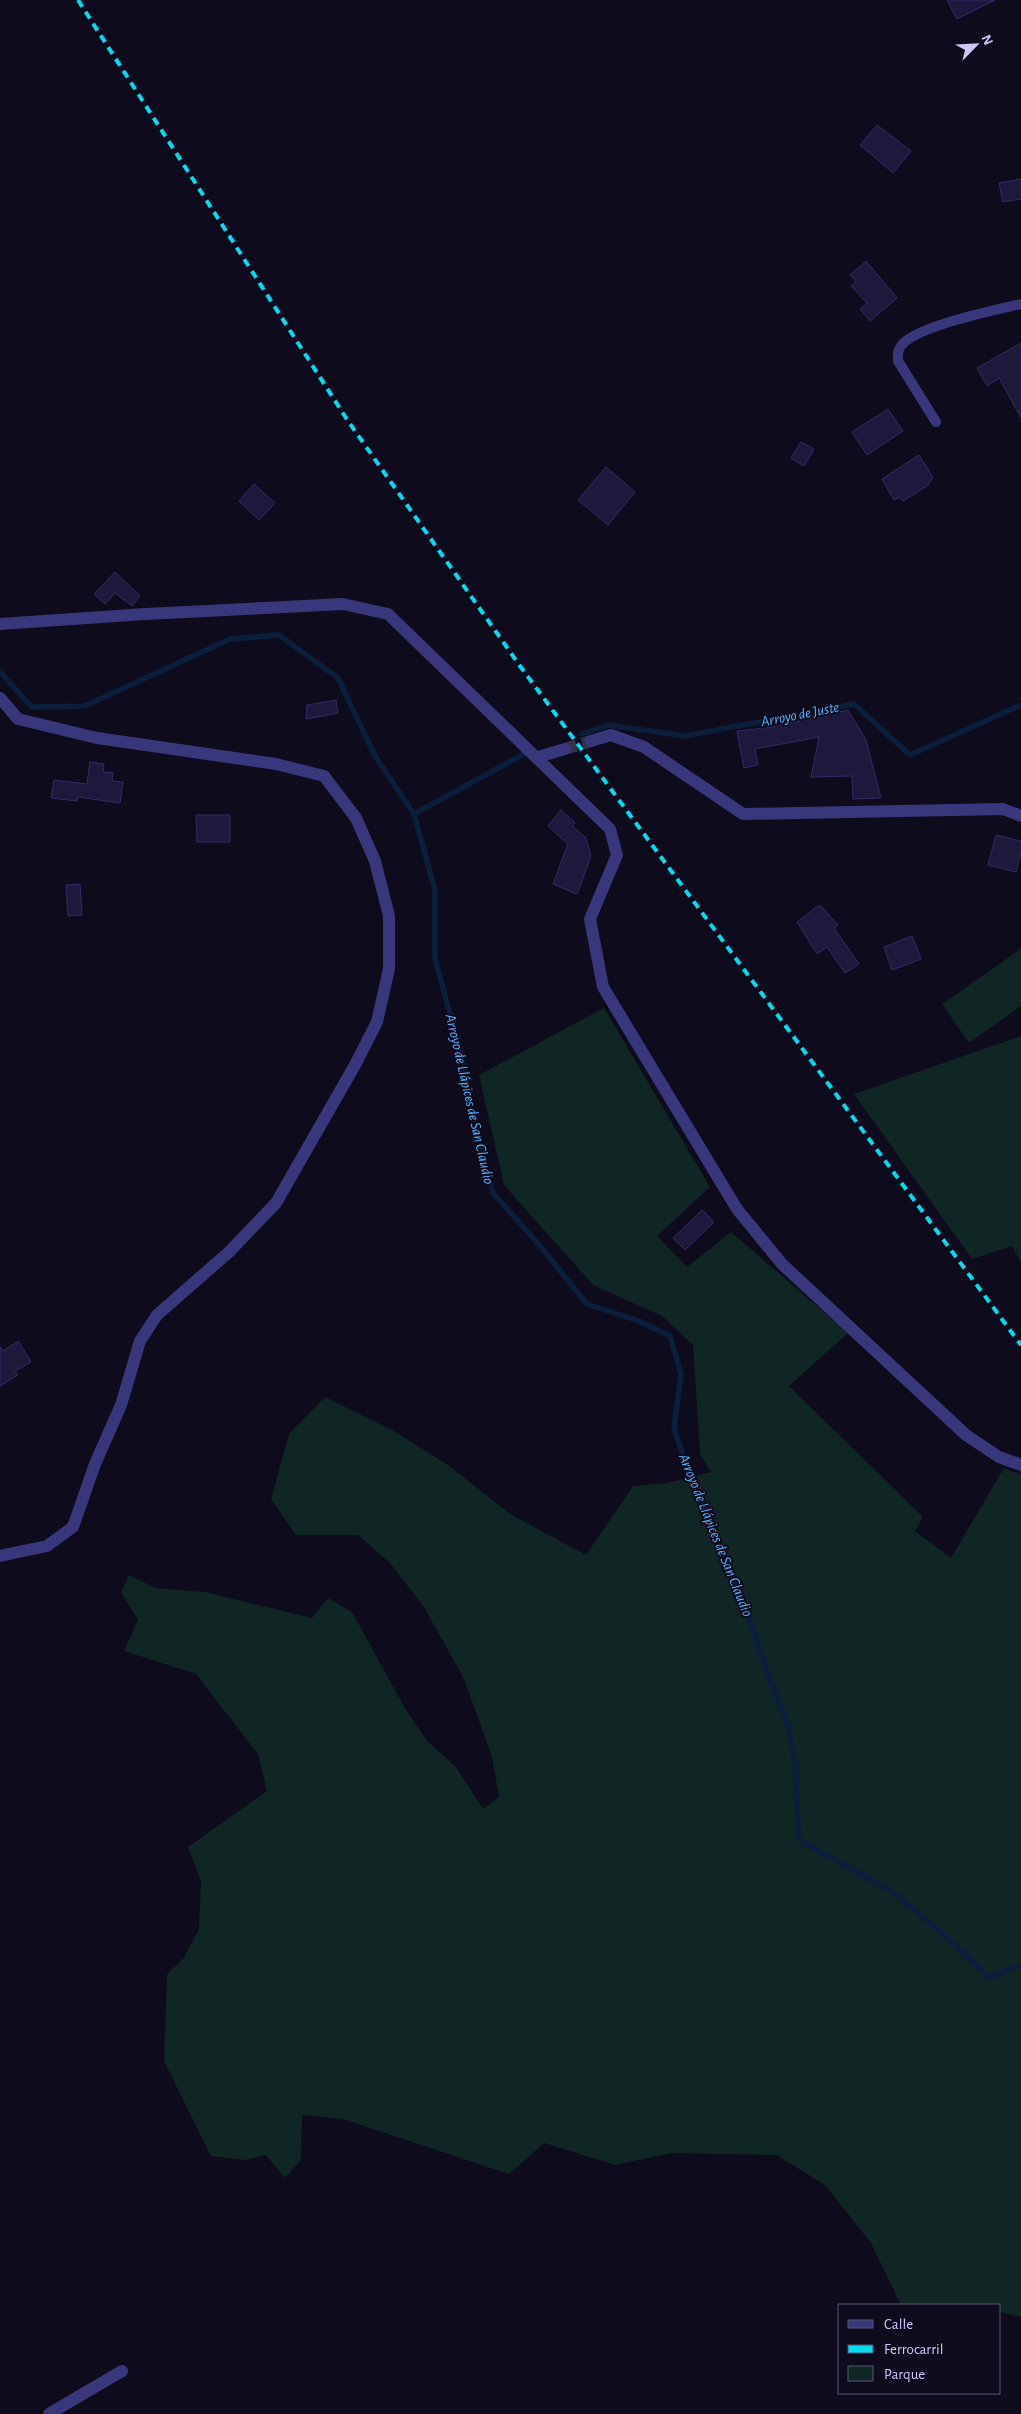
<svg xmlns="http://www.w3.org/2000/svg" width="1021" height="2414" font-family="'Alegreya Sans',sans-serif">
<rect width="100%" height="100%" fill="#0e0b1c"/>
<g fill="#0f2625">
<polygon points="1021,949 1021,1006 969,1043 942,1004"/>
<polygon points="604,1008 710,1187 657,1236 687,1267 731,1232 848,1333 789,1386 923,1517 915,1531 951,1558 1004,1468 1021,1475 1021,2317 1000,2312 1000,2305 901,2305 871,2243 826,2186 777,2155 671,2153 615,2165 544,2143 509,2174 343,2119 302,2115 301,2160 285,2178 266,2155 245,2160 211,2156 164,2061 167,1974 183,1959 199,1929 201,1881 188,1847 267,1791 258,1754 196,1674 124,1651 138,1620 121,1592 129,1575 155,1588 205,1592 312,1618 328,1598 352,1612 406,1710 427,1741 456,1767 483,1809 499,1797 492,1757 464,1679 424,1607 390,1563 358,1535 296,1535 271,1499 289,1434 325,1397 392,1430 448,1465 510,1514 586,1555 633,1486 667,1483 711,1472 700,1454 693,1345 662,1316 593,1285 504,1185 479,1075"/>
<polygon points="1021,1036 1021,1263 1012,1246 972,1259 854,1094"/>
</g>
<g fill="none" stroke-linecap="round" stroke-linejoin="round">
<g stroke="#0b1e3c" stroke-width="5.5">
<polyline points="0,672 32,707 85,706 230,639 279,635 338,678 375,756 414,814 435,890 435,959 464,1065 473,1118 493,1193 541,1247 587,1304 639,1321 670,1336 681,1374 674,1428 696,1495 740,1592 767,1672 788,1725 795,1763 799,1840 893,1892 953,1943 989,1978 1021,1965"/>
<polyline points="582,734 608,725 685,736 854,704 910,755 1021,705"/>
<polyline points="414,814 524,754"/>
</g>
</g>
<g fill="#1e183d" stroke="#352a69">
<polygon points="947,0 995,0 957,19"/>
<polygon points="877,125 911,151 893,173 860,145"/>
<polygon points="1021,179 1021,199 1003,202 999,183"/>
<polygon points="866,261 897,298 870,321 860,309 867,303 851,286 856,281 850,275"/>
<polygon points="1021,343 1021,418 999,378 987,386 977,368"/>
<polygon points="888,409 903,431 867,455 852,432"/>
<polygon points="801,442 814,449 804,466 791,458"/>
<polygon points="919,455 933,477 927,486 903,501 900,497 894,500 882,479"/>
<polygon points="606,467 635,492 608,525 578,500"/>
<polygon points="254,484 275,503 259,520 239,501"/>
<polygon points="115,572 140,596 132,606 115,593 105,604 94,594"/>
<polygon points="336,700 338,713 306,719 307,705"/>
<polygon points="848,710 866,740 881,798 853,799 852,776 811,777 819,737 755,749 758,765 744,768 737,731 766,728"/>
<polygon points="90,762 104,764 103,772 113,773 112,781 123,782 120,803 78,797 77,801 51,798 54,780 87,784"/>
<polygon points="561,810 575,823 572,826 586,838 591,856 577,894 553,884 568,844 548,826"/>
<polygon points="196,815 230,815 230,842 197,842"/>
<polygon points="996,835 1021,841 1021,852 1016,872 988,865"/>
<polygon points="80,884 82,915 68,916 66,885"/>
<polygon points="818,906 821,906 838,925 834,928 859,964 845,973 827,947 817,954 797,922"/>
<polygon points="912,936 921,959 892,970 884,947"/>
<polygon points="702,1210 714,1222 685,1250 673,1238"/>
<polygon points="18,1341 31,1362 15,1371 18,1375 0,1386 0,1346 3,1351"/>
</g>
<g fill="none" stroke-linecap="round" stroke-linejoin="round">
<polyline stroke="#343149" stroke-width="12" stroke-dasharray="12 6" stroke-linecap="butt" points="565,749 591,741"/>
<path stroke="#38377b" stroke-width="10" d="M 936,422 L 898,361 C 898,355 897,351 901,346 C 915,326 996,310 1021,304"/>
<g stroke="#38377b" stroke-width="12">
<polyline points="0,624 145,614 343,604 388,614 610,829 617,855 590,919 603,987 737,1209 782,1264 966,1435 999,1457 1021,1465"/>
<polyline points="0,698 18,719 97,738 276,764 324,776 356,818 375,861 389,916 389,969 377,1022 355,1065 276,1203 229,1252 157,1315 140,1341 121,1405 95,1464 73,1527 47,1546 0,1556"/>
<polyline points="591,741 611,735 644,747 743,814 1003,809 1021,816"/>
<polyline points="538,757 565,749"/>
<polyline points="49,2414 122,2371"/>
</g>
<polyline stroke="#02ddef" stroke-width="4" stroke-dasharray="8 6" stroke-linecap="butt" points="78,0 348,421 520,666 1021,1345"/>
</g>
<g text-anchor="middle" stroke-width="4" stroke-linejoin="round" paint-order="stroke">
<g font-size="15" font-style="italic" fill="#56b4fd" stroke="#0e0b1c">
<text transform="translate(800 714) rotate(-11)" y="5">Arroyo de Juste</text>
<text transform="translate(470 1099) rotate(77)" y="5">Arroyo de Llápices de San Claudio</text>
<text transform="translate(716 1535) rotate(68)" y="5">Arroyo de Llápices de San Claudio</text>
</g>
</g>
<rect x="838" y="2304" width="162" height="90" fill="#0e0b1c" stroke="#5a5676"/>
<rect x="848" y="2320" width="25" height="8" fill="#38377b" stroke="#5a5676"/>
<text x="884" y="2329" font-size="15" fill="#ccc7fe">Calle</text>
<rect x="848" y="2345" width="25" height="8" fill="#02ddef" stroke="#5a5676"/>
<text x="884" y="2354" font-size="15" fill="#ccc7fe">Ferrocarril</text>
<rect x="848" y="2366" width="25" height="15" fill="#0f2625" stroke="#5a5676"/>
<text x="884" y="2379" font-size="15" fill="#ccc7fe">Parque</text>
<g transform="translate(976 45) rotate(66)" stroke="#0e0b1c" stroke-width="4" paint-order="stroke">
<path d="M0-4L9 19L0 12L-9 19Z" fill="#ccc7fe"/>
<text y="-8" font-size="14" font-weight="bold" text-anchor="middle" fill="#ccc7fe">N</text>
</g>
</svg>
